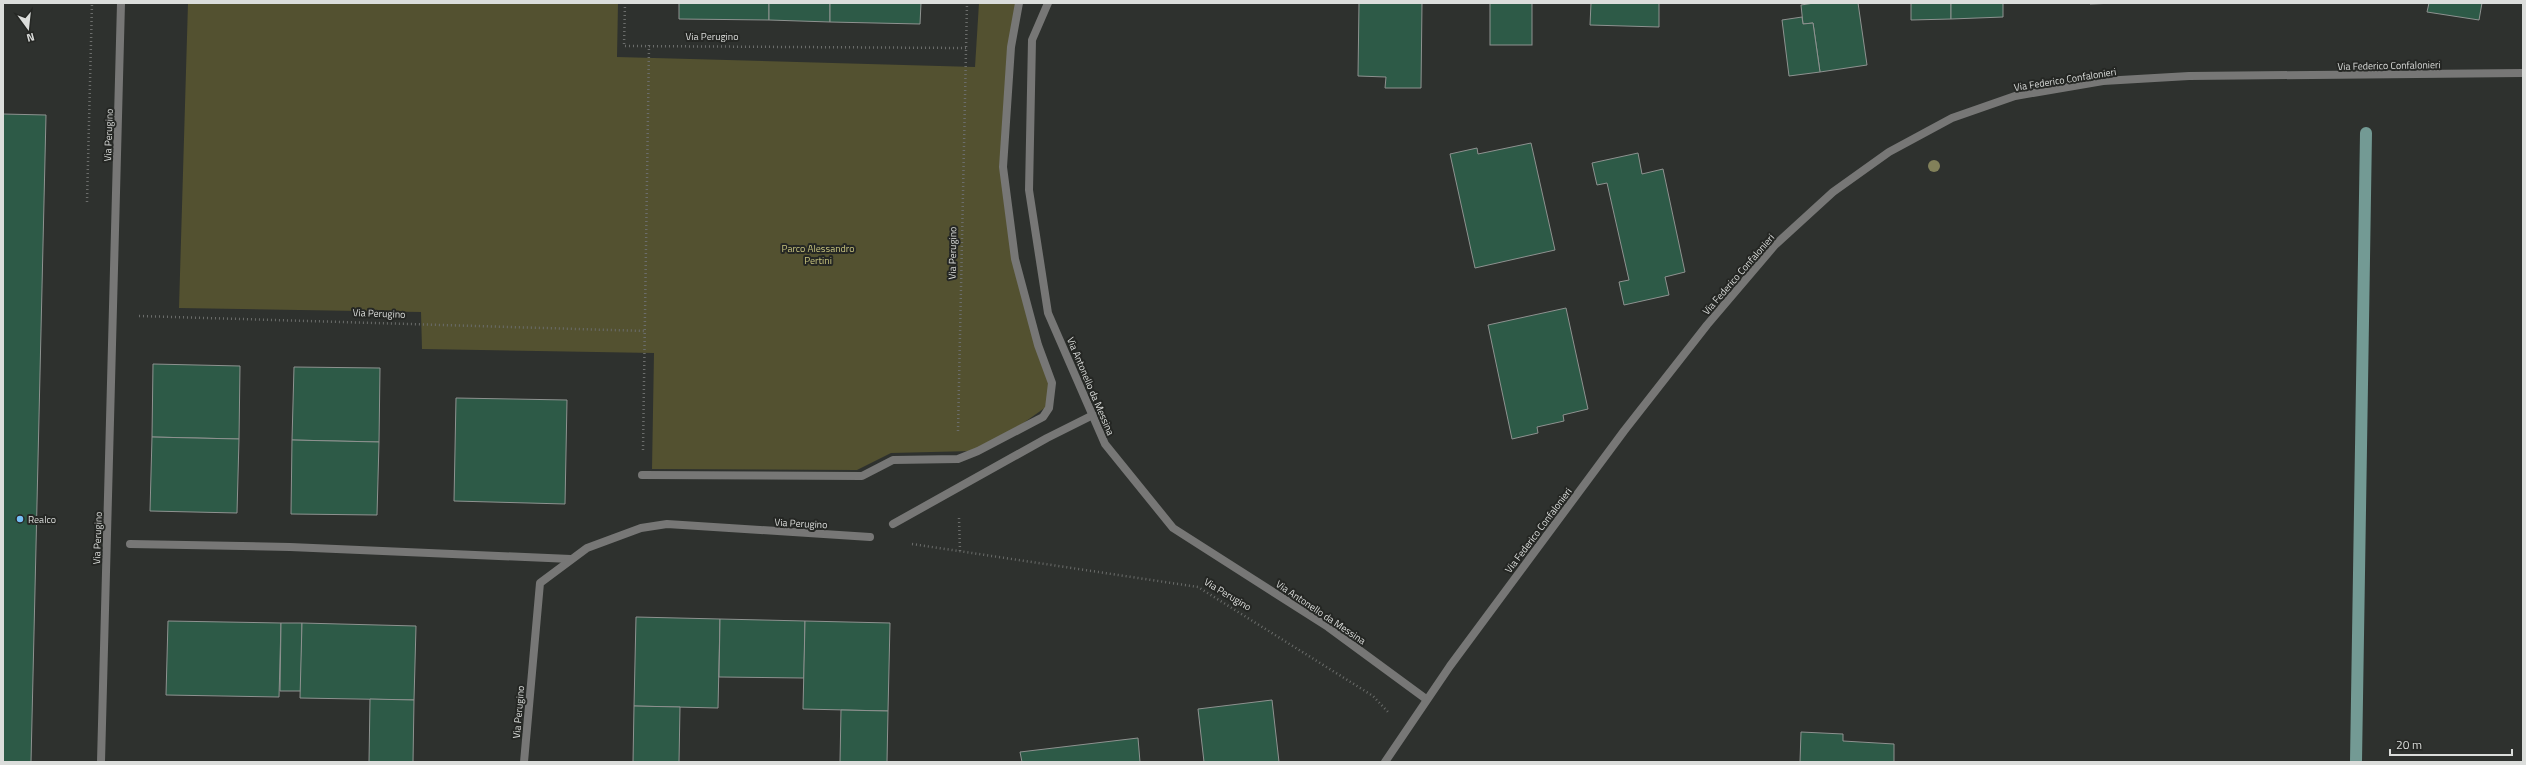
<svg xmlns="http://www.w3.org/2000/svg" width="2526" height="765" font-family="'Titillium Web',sans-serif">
<rect width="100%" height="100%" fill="#2e312e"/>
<polygon fill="#535130" points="188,3 618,3 617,57 975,67 979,3 1017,3 1000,165 1013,261 1050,380 1046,407 1022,424 972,451 891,453 857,470 652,469 654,353 422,349 421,312 179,308"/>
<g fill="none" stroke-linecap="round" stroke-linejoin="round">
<polyline stroke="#739a94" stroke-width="12" points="2356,762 2366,133"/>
</g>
<g fill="#2d5a47" stroke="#8e9290">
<polygon points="679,3 769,3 769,20 679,19"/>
<polygon points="769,3 830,3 830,22 769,20"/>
<polygon points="830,3 921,3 920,24 830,22"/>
<polygon points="1359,3 1422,3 1421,88 1385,88 1386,77 1358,76"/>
<rect x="1490" y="3" width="42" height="42"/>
<polygon points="1591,3 1659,3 1659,27 1590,25"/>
<polygon points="1814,3 1858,3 1867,65 1820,72 1813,23 1803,24 1801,5"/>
<polygon points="1911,3 1951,3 1951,19 1911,20"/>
<polygon points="1951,3 2003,3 2003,17 1951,19"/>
<polygon points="2090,3 2117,3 2090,4"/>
<polygon points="2429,3 2482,3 2479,20 2427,12"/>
<polygon points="1802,17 1803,24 1813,23 1820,72 1789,76 1782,20"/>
<polygon points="3,114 46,115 31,762 3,762"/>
<polygon points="1531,143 1555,250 1475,268 1450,154 1477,148 1478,154"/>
<polygon points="1638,153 1642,174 1663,169 1685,272 1665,277 1669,295 1624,305 1619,282 1629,280 1607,183 1597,185 1592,163"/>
<polygon points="1566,308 1588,409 1563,415 1564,421 1537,427 1538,433 1512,439 1488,325"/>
<polygon points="153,364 240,366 239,439 152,437"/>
<polygon points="294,367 380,368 379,442 292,440"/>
<polygon points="456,398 567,400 565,504 454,501"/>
<polygon points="152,437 239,439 237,513 150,511"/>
<polygon points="292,440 379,442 377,515 291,514"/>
<polygon points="636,617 720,619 718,708 634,706"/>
<polygon points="720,619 805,621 804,678 719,677"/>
<polygon points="168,621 281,623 279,697 166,695"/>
<polygon points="805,621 890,623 888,711 803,709"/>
<polygon points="281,623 302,623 301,691 280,691"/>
<polygon points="302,623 416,626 414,700 300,698"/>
<polygon points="370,699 414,700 413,762 369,762"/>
<polygon points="1272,700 1279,762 1204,762 1198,709"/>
<polygon points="634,706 680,707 679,762 633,762"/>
<polygon points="841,710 888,711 887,762 840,762"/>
<polygon points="1801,732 1843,734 1843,741 1894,744 1894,762 1800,762"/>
<polygon points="1138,738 1140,762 1022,762 1020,752"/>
</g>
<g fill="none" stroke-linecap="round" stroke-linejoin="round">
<g stroke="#6b6d6b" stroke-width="2.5" stroke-dasharray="1 3" stroke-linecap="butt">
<polyline points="625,3 624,46 966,48"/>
<polyline points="87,202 92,3"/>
<polyline points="139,316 645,331"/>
<polyline points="958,431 967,3"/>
<polyline points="643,450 649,45"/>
<polyline points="959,518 960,551"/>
<polyline points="912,544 1198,587 1373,696 1388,712"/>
</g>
<polyline stroke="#777776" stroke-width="8" points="642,475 862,476 893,460 958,459 978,451 1043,417 1049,408 1052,383 1038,345 1015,259 1003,167 1011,47 1019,3"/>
<g stroke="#777776" stroke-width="8">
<polyline points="1048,3 1032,40 1029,190 1048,313 1105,444 1173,528 1328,627 1426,699"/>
<polyline points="893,524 1047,438 1093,415"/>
<polyline points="130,544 290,547 571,559"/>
<polyline points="101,762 121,3"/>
<polyline points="524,762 540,583 587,548 641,528 667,524 870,537"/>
<polyline points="1385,762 1450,666 1624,431 1707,325 1775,245 1833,192 1889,152 1952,118 2015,96 2103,81 2189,76 2523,73"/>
</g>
</g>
<circle fill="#82815a" cx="1934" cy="166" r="6"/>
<circle fill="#77bff7" stroke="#252724" stroke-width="1.5" cx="20" cy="519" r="4"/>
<g text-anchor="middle" stroke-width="4" stroke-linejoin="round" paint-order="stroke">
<g font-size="10" fill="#dbdddb" stroke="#252724">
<text x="712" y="40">Via Perugino</text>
<text transform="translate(2389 65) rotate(-1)" y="4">Via Federico Confalonieri</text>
<text transform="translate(2065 79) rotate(-9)" y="4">Via Federico Confalonieri</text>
<text transform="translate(108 135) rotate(-88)" y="4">Via Perugino</text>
<text transform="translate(952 253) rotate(-89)" y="4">Via Perugino</text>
<text transform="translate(1738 274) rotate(-49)" y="4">Via Federico Confalonieri</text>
<text transform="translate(379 313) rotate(2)" y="4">Via Perugino</text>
<text transform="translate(1091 386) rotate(67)" y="4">Via Antonello da Messina</text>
<text transform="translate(801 523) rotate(3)" y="4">Via Perugino</text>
<text transform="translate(1538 530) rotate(-53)" y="4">Via Federico Confalonieri</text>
<text transform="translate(97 538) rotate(-88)" y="4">Via Perugino</text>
<text transform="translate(1228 594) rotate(31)" y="4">Via Perugino</text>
<text transform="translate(1321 612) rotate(34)" y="4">Via Antonello da Messina</text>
<text transform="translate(518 712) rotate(-85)" y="4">Via Perugino</text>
</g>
<g font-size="10" fill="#c7c37e" stroke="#252724">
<text x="818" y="252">Parco Alessandro<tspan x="818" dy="12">Pertini</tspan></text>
</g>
<g font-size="10" fill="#dbdddb" stroke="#252724" text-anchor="start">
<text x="28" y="523">Realco</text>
</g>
</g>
<rect width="2526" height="765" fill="none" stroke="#dbdddb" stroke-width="8"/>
<g transform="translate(28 28) rotate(165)" stroke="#252724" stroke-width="3" paint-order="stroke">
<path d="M0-3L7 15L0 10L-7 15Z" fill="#dbdddb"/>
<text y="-6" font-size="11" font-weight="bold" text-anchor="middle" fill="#dbdddb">N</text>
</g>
<path d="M2390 749v6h122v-6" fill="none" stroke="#dbdddb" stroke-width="2"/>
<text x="2396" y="749" font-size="12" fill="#dbdddb" stroke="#252724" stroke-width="3" paint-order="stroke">20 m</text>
</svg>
